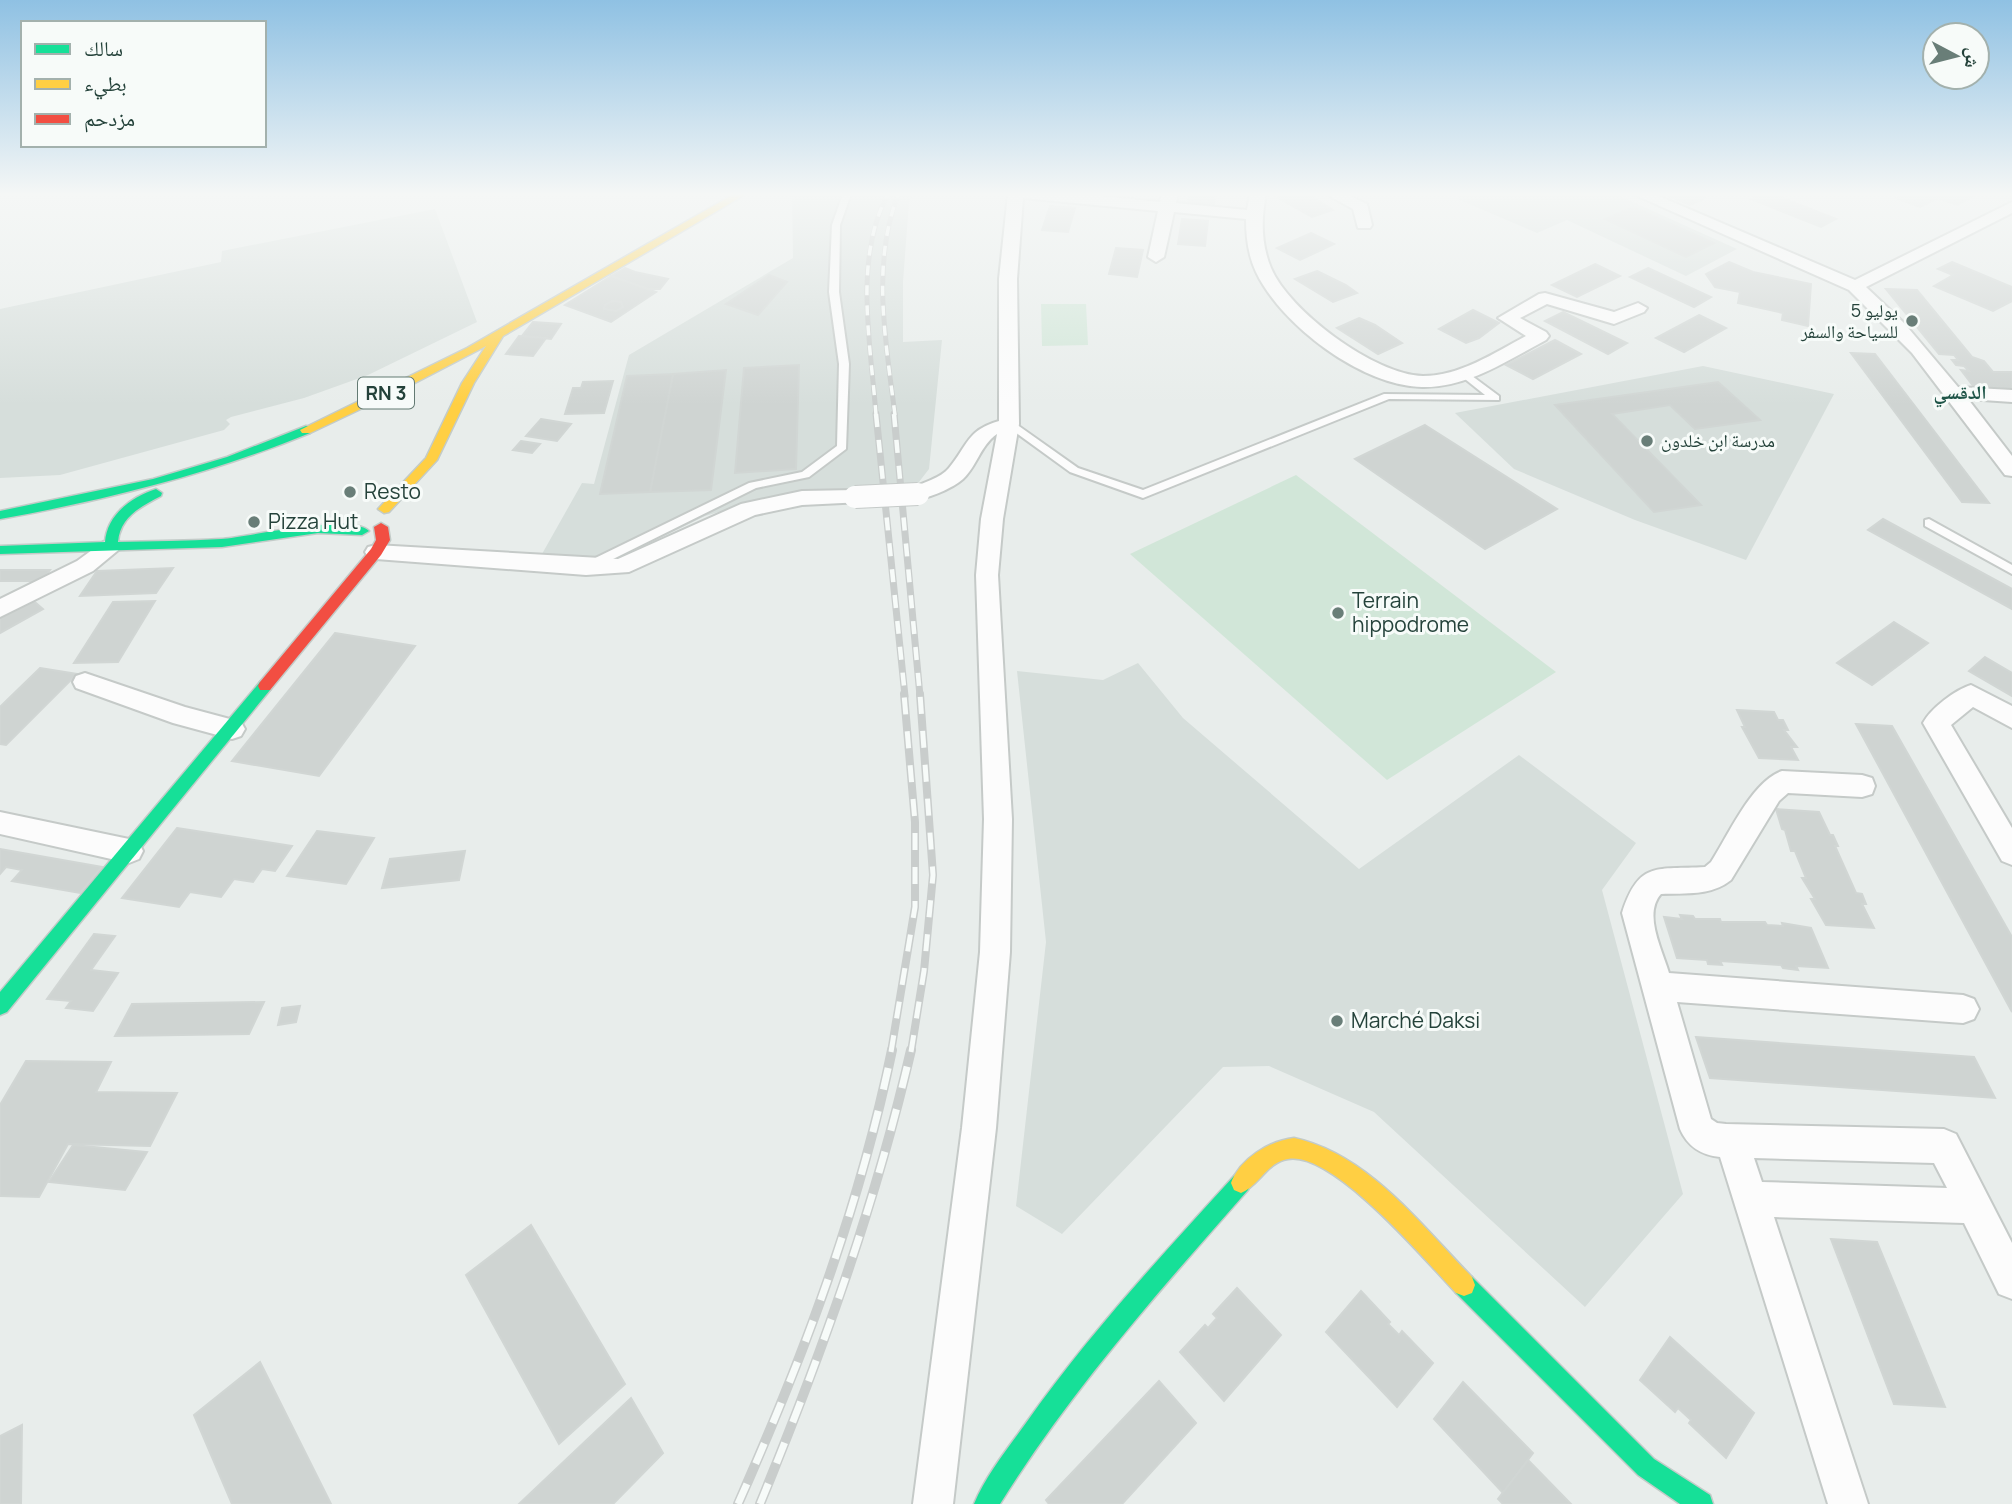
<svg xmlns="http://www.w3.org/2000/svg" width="2012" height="1504" font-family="Manrope,'Noto Naskh Arabic',sans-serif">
<rect width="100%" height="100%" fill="#e8edeb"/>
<g fill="#d6dedb">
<polygon points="792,194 914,194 909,202 903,282 903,342 942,340 929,469 912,491 777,495 705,516 614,561 542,554 582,483 594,484 629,355 793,258"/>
<polygon points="1465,194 1615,194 1737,249 1686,276 1567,220 1537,233 1455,198"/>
<polygon points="435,209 477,322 368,375 304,398 231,417 226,420 230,424 224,430 60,475 0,478 0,309 221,262 222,251"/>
<polygon points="1703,366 1834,394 1746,560 1635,520 1514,469 1455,413"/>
<polygon points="1138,663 1183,718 1359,869 1519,755 1636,843 1602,890 1683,1194 1585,1307 1374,1112 1269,1066 1223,1067 1062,1234 1016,1206 1046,942 1017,671 1103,680"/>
</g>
<g fill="#d1e6d8">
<polygon points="1041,304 1086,304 1088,345 1042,346"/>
<polygon points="1296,475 1556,672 1387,780 1130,554"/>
</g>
<g fill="#cfd4d2" stroke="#d1d6d4" stroke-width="2">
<polygon points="1189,194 1215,194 1214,204 1188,202"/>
<polygon points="1290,194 1311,196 1333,210 1312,217 1278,198"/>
<polygon points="1664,194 1694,194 1705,198 1690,205"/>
<polygon points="1762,194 1772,194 1836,219 1821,227 1751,199"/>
<polygon points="1904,194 1928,195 1977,194 1957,205 1938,198 1920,207 1896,198"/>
<polygon points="1050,206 1075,208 1068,232 1042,230"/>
<polygon points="1633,207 1714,243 1686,257 1605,219"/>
<polygon points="1182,219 1208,221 1205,246 1178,244"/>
<polygon points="1311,233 1334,244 1300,260 1277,248"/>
<polygon points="1116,248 1143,250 1137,277 1109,274"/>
<polygon points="1729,262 1753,272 1811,284 1808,326 1782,320 1783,313 1738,303 1740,292 1715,287 1706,274"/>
<polygon points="1952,262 2012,287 2012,301 1993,311 1934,286 1953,275 1938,269"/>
<polygon points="1595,264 1620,276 1577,297 1552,285"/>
<polygon points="625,268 635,272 668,279 660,289 648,289 611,276"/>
<polygon points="1648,268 1711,297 1694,307 1630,277"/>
<polygon points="1317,271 1346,285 1357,293 1333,302 1295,279"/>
<polygon points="769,275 787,282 758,315 726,304"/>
<polygon points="611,276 656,292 611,322 565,305"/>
<polygon points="1886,289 1917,290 1972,357 1984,361 1993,372 2012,372 2012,389 1974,387 1961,370 1969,371 1964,366 1956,365 1952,360 1958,360 1954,355 1939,354"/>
<polygon points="612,301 621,302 623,307 616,311 604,309 605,305"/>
<polygon points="1473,310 1499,323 1479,338 1466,343 1439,329"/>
<polygon points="1563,312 1627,343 1608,354 1545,321"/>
<polygon points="1699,315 1726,328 1684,352 1656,338"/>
<polygon points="1359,318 1375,325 1402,343 1378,354 1337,328"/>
<polygon points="533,322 561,324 551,339 522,336"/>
<polygon points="519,336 546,338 533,356 506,354"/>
<polygon points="1555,340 1581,354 1533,379 1506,365"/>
<polygon points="1851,353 1875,354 1989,503 1962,502"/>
<polygon points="799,365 796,469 735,473 744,368"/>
<polygon points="726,370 711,490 650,492 673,374"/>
<polygon points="673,374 650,492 600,494 627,376"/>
<polygon points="613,381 604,413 565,414 573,388 581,388 583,382"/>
<polygon points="1718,382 1760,420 1695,429 1670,405 1612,414 1701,505 1654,512 1555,405"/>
<polygon points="541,419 571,424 557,441 526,436"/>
<polygon points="1425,425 1557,509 1485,549 1355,459"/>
<polygon points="521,441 540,444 532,453 513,450"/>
<polygon points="1883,519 2012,589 2012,609 1868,530"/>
<polygon points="173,568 156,593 80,596 97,571"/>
<polygon points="0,570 50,570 42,581 0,581"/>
<polygon points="29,597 43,609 0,633 0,612"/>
<polygon points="155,601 118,662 74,663 113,602"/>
<polygon points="1894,622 1928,643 1872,685 1837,663"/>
<polygon points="335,633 415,646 319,776 232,761"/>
<polygon points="1985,657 2012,673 2012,696 1969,671"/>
<polygon points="40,668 77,674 6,745 0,744 0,707"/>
<polygon points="1737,710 1774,712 1778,720 1783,720 1788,730 1784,730 1797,747 1791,747 1798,760 1759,758 1742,727 1745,727"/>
<polygon points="1856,724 1892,726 2012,937 2012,1012"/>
<polygon points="1776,809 1819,812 1830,835 1833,835 1838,846 1835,846 1856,893 1862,894 1866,904 1862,904 1874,928 1826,925 1811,899 1815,899 1802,878 1806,878 1795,851 1791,851 1785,830 1782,829"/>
<polygon points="177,828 292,846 275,871 262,869 253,882 234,879 221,897 190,892 179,907 122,898"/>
<polygon points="317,831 374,838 346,884 287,876"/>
<polygon points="0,849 102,867 80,893 12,881 22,870 6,867 0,874"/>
<polygon points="465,851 459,880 382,888 390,859"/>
<polygon points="1680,915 1693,916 1695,919 1720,919 1721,922 1765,922 1767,925 1783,926 1782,923 1811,928 1828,968 1796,966 1798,970 1783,968 1781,965 1720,961 1722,965 1708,964 1707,960 1677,958 1664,917 1682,919"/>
<polygon points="94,934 115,936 91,970 118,973 93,1011 66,1008 71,1001 47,999"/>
<polygon points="264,1002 249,1034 115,1036 132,1004"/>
<polygon points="300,1006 296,1022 278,1025 282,1008"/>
<polygon points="1696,1037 1974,1057 1995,1098 1710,1078"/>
<polygon points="26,1061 111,1062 96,1092 177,1093 150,1146 68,1144 39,1197 0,1196 0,1105"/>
<polygon points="73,1145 147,1152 125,1190 49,1182"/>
<polygon points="531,1225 625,1384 559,1444 466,1275"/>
<polygon points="1831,1239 1877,1242 1945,1407 1894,1404"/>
<polygon points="1237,1288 1281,1335 1224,1401 1180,1352 1205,1325 1208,1328 1217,1318 1213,1314"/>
<polygon points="1361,1291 1390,1322 1388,1324 1399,1335 1402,1331 1433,1363 1397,1407 1326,1332"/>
<polygon points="1670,1337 1754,1413 1726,1458 1689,1423 1691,1420 1678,1408 1675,1412 1640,1380"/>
<polygon points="260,1362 331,1504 232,1504 194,1415"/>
<polygon points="1159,1381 1196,1423 1122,1504 1049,1504 1046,1500"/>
<polygon points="1463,1382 1533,1453 1503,1493 1434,1419"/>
<polygon points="631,1398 663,1453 613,1504 519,1504"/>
<polygon points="22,1425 21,1504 0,1504 0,1436"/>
<polygon points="1528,1460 1571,1504 1503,1504 1498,1499"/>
</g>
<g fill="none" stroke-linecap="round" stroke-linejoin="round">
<g stroke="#c5cac8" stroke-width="4">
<g id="lane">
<polygon points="843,194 851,194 840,225 839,292 849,364 846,449 809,477 756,488 591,570 583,570 581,567 583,564 749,483 802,472 837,446 839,364 829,292 832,225"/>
<polygon points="1464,370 1499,396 1499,400 1389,399 1143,498 1070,472 1004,424 1005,422 1013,422 1078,468 1143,490 1384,394 1485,395 1460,375 1459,373"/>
<polygon points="1929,519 2012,565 2012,574 1925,526 1925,520"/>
</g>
</g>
<g stroke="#c5cac8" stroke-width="4">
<g id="street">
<path d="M 1008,194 L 1079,194 L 1160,202 L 1162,194 L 1178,194 L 1176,203 L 1247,210 L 1250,194 L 1266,194 C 1261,219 1261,244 1271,268 C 1289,311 1375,375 1423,376 C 1460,376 1494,353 1526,336 L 1498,318 L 1539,294 L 1545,293 L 1614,312 L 1638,303 L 1647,308 L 1644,312 L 1614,324 L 1547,304 L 1520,318 L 1546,332 L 1549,336 L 1546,340 C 1508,360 1467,388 1422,387 C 1362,386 1281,325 1256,272 C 1248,255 1246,237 1246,219 L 1174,212 L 1164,257 L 1156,262 L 1148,257 L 1158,211 L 1023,198 L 1017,279 L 1019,424 L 1003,519 L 998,575 L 1012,819 L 1010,952 L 996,1128 L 953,1504 L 913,1504 L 962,1128 L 980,952 L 984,819 L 976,575 L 981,519 L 997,434 C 980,446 977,466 963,479 C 953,488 923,502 910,499 L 907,494 L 910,489 C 922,483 941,478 949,468 C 968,445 967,430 999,421 L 999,279 Z"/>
<polygon points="1326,194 1346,194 1367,204 1372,225 1370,228 1358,228 1353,209"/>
<polygon points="1633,194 1654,194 1855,280 2012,202 2012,213 1866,287 1904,323 1958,387 2012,390 2012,402 1968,399 2012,456 2012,476 2005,475 1912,353 1849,290"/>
<polygon points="855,490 863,492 866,497 863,502 802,505 755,515 629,572 586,575 376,559 368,557 365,552 368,547 376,545 618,559 741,504 802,491"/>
<polygon points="111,540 119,542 122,547 93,571 0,617 0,599 77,561 103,542"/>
<polygon points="85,673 185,707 241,722 245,729 241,736 232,739 173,723 76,688 73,682 76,676"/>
<path d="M 1971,685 L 2012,706 L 2012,728 L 1973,707 L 1951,725 L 2012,828 L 2012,865 L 2002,861 L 1923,723 C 1931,708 1955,690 1971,685 Z"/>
<path d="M 1782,771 L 1862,775 L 1872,778 L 1875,786 L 1872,794 L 1862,797 L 1788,793 L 1779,801 L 1731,880 C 1711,896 1686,893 1661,894 C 1643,914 1662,949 1669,973 L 1963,995 L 1974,999 L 1979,1009 L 1974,1019 L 1963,1023 L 1677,1002 L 1711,1119 L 1717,1123 L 1726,1124 L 1944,1129 L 1956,1134 L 2012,1243 L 2012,1299 L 1999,1294 L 1964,1223 L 1774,1217 L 1868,1504 L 1828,1504 L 1720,1157 C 1701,1155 1688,1147 1680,1129 L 1622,913 C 1639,860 1657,870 1705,867 L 1711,862 C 1728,836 1752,781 1782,771 ZM 1754,1158 L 1934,1163 L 1947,1188 L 1762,1182 Z"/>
<polygon points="0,812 129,839 139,843 143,851 139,859 129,863 0,834"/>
</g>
</g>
<g stroke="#c3cbc8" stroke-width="3">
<g id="fast">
<path d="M 306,426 L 310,427 L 310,433 C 210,474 107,500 0,519 L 0,511 L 153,479 L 227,457 Z"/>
<path d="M 156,489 L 162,493 L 161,496 C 140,507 120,517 118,542 C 152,541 187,541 221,539 C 249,537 350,513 369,531 L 362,535 L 318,533 L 222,547 L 0,554 L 0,546 L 105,542 C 107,515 131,497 156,489 Z"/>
<polygon points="265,680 270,682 272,686 270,690 7,1012 0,1015 0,992 260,682"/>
<path d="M 1241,1173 L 1248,1176 L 1251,1183 L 1248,1190 C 1160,1290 1071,1390 1000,1504 L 974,1504 C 986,1475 1008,1448 1026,1423 C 1088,1335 1162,1255 1234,1176 Z"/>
<polygon points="1464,1274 1472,1277 1654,1459 1710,1495 1713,1504 1680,1504 1638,1475 1456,1293 1453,1285 1456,1277"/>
</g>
</g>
<g stroke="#c3cbc8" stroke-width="3">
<g id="slow">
<polygon points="734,194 746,194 503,336 474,383 437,460 389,512 384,513 378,509 426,458 462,383 486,346 409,386 310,433 302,433 300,430 467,348"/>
<path d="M 1294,1138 C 1368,1154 1421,1225 1472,1277 L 1475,1285 L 1472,1293 L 1464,1296 L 1456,1293 C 1426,1261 1333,1151 1288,1159 C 1267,1162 1259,1186 1241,1193 L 1234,1190 L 1231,1183 C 1240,1159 1269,1141 1294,1138 Z"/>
</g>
</g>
<g stroke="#c3cbc8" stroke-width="3">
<polygon id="jam" points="381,523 388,527 390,540 381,555 270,690 260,690 258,686 260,682 371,549 376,540 374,527"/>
</g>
<use href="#lane" fill="#fcfcfc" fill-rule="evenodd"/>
<use href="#street" fill="#fcfcfc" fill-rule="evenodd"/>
<use href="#fast" fill="#16e098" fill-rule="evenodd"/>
<use href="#slow" fill="#ffcf43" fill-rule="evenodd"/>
<use href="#jam" fill="#f24e42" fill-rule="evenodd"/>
<g stroke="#c9cdcc" stroke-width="5">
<g id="rail-far3">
<path d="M 876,415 C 871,345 853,259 888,194"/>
<path d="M 895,415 C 886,343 871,265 898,195"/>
</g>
</g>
<g stroke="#c9cdcc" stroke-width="7">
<g id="rail-far2">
<polyline points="876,414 905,696"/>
<polyline points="894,414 920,696"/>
</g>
</g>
<g stroke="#c9cdcc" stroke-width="8">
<g id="rail-far1">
<polyline points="891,1052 915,907 915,822 904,694"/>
<polyline points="911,1052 924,971 933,875 920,694"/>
</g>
</g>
<g stroke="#c9cdcc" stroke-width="10">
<g id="rail">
<path d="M 738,1504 C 804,1355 859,1210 892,1050"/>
<path d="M 760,1504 C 821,1355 875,1207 911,1050"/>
</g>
</g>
<use href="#rail-far3" stroke="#f7fbf9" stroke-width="3.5" stroke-dasharray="10" stroke-linecap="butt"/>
<use href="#rail-far2" stroke="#f7fbf9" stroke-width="4.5" stroke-dasharray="13" stroke-linecap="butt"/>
<use href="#rail-far1" stroke="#f7fbf9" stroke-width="5" stroke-dasharray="17" stroke-linecap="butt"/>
<use href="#rail" stroke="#f7fbf9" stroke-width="7" stroke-dasharray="22" stroke-linecap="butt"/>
<g stroke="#c5cac8" stroke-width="24" stroke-linecap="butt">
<polyline id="street-bridge" points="855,497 918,494"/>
</g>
<use href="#street-bridge" stroke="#fcfcfc" stroke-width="22"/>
</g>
<linearGradient id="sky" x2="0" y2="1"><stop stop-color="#8fc1e3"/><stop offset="0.48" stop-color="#f5f7f6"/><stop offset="1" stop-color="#f5f7f6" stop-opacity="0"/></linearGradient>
<rect width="2012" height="405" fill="url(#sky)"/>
<g fill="#697e78" stroke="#f7fbf9" stroke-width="2.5">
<circle cx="1912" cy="321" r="7"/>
<circle cx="1647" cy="441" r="7"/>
<circle cx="350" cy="492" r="7"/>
<circle cx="254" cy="522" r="7"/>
<circle cx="1338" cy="613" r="7"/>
<circle cx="1337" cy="1021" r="7"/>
</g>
<g text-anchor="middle" stroke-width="6" stroke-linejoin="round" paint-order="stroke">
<g font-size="18" fill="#24423a" stroke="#f7fbf9" text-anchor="end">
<text x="1898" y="317">5 يوليو<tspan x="1898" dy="21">للسياحة والسفر</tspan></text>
<text x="1661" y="447" text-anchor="start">مدرسة ابن خلدون</text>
</g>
<g font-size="19" font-weight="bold" fill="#1f5548" stroke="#f7fbf9">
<text x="1960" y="399">الدقسي</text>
</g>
<rect fill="#f7fbf9" stroke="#637a73" stroke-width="2" x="358" y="377.5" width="56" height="31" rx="5"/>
<g font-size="19" font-weight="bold" fill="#24423a">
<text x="386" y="400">RN 3</text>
</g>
<g font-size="21" fill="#24423a" stroke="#f7fbf9" text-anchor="start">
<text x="364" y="499">Resto</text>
<text x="268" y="529">Pizza Hut</text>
<text x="1352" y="608">Terrain<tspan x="1352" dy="24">hippodrome</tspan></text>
<text x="1351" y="1028">Marché Daksi</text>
</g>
</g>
<rect x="21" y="21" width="245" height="126" fill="#f7fbf9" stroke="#a3b1ad" stroke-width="2"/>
<rect x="35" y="44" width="35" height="10" fill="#16e098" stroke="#a3b1ad" stroke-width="2"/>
<text x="84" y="56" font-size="21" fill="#24423a">سالك</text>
<rect x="35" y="79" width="35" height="10" fill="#ffcf43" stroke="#a3b1ad" stroke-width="2"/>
<text x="84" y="91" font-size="21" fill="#24423a">بطيء</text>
<rect x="35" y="114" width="35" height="10" fill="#f24e42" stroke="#a3b1ad" stroke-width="2"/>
<text x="84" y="126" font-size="21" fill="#24423a">مزدحم</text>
<g transform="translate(1956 56) rotate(97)"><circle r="33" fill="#f7fbf9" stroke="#a3b1ad" stroke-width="2"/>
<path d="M0-5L12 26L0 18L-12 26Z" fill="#697e78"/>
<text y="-10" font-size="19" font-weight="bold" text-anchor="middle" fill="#24423a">ش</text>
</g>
</svg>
